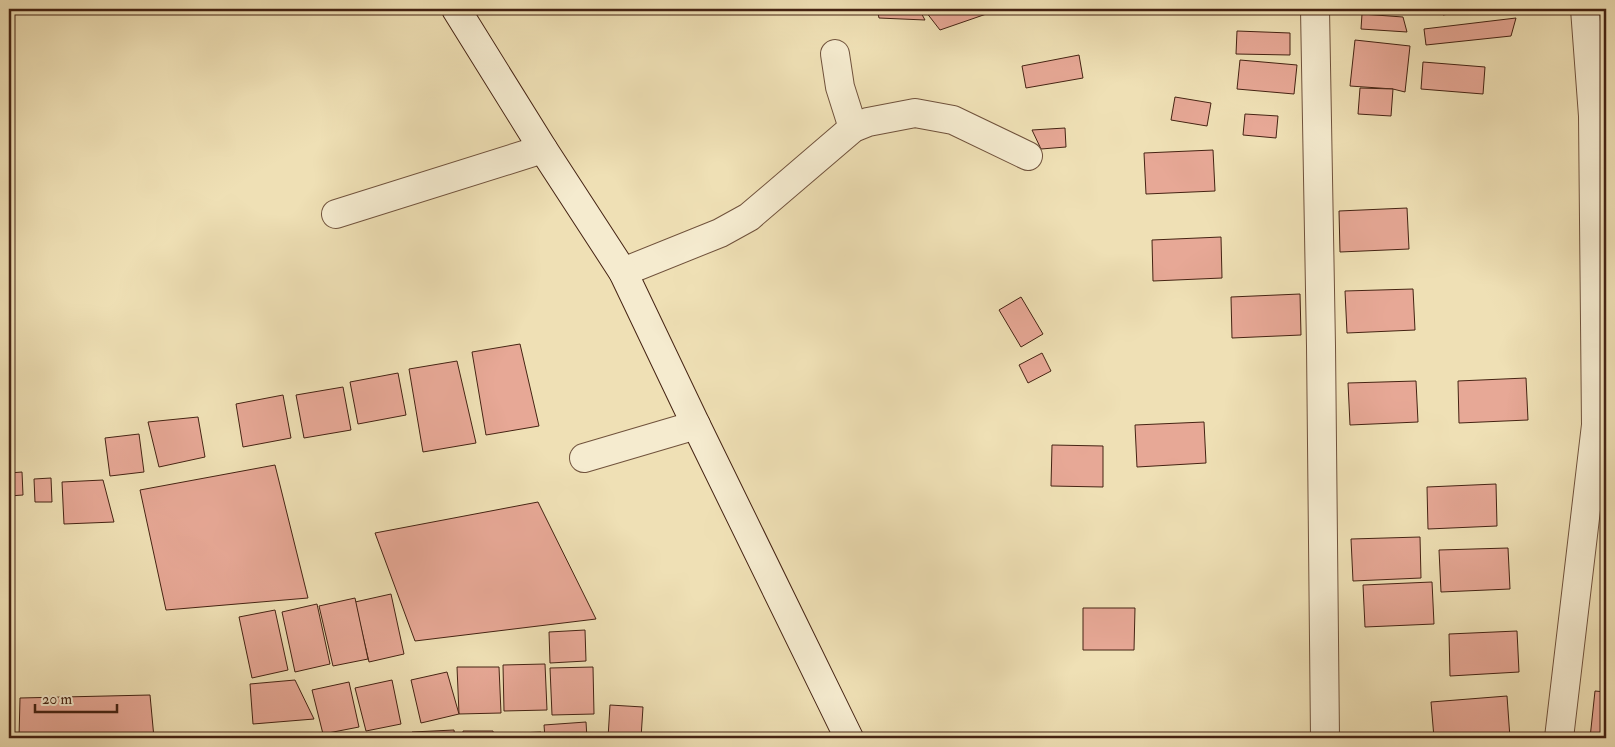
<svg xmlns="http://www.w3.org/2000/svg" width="1615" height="747" font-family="'IM FELL Double Pica',serif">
<rect width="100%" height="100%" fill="#efe0b5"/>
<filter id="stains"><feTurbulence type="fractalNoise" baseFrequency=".004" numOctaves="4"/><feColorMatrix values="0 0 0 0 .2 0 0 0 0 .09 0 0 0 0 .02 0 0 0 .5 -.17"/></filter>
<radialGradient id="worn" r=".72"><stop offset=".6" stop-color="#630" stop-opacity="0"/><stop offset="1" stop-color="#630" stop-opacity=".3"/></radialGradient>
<g fill="#e7a896" stroke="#452313">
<polygon points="877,9 919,9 925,20 879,18"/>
<polygon points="937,9 993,9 995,11 940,30 926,12"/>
<polygon points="1442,9 1476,9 1443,15"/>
<polygon points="1362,14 1403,17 1407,32 1361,29"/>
<polygon points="1516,18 1511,36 1426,45 1424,29"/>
<polygon points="1237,31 1290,33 1290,55 1236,54"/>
<polygon points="1355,40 1410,46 1405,92 1393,89 1350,86"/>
<polygon points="1079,55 1083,78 1026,88 1022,66"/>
<polygon points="1240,60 1297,65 1294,94 1237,89"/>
<polygon points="1423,62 1485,67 1483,94 1421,89"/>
<polygon points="1360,88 1393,89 1391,116 1358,114"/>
<polygon points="1175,97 1211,103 1207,126 1171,120"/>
<polygon points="1245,114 1278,116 1276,138 1243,135"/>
<polygon points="1065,128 1066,147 1041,149 1032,130"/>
<polygon points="1213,150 1215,191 1146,194 1144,153"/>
<polygon points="1407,208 1409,249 1340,252 1339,211"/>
<polygon points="1221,237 1222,278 1153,281 1152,240"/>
<polygon points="1413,289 1415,330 1347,333 1345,291"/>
<polygon points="1300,294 1301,335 1232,338 1231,297"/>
<polygon points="1021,297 1043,334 1021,347 999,310"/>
<polygon points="520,344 539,426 486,435 472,352"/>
<polygon points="1042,353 1051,371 1028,383 1019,365"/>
<polygon points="457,361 476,443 423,452 409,369"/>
<polygon points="398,373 406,415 358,424 350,382"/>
<polygon points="1526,378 1528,420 1459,423 1458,381"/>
<polygon points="1416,381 1418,422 1350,425 1348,383"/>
<polygon points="343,387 351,430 304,438 296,395"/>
<polygon points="283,395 291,438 243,447 236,404"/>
<polygon points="198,417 205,457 159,467 148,422"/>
<polygon points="1204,422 1206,463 1137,467 1135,425"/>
<polygon points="139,434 144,472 110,476 105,438"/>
<polygon points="1052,445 1103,446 1103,487 1051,486"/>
<polygon points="275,465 308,598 166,610 140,490"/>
<polygon points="22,472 23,495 9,496 9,473"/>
<polygon points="51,478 52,502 35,502 34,479"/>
<polygon points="103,480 114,522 64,524 62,482"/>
<polygon points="1496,484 1497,526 1428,529 1427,487"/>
<polygon points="538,502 596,619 415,641 375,533"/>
<polygon points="1420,537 1421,578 1353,581 1351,539"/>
<polygon points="1508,548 1510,589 1441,592 1439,550"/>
<polygon points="1432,582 1434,624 1365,627 1363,585"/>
<polygon points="391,594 404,654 369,662 355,602"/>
<polygon points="355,598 368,659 333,666 319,606"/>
<polygon points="317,604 330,664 295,672 282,612"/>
<polygon points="1083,608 1135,608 1134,650 1083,650"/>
<polygon points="275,610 288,670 252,678 239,617"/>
<polygon points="585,630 586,661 550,663 549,632"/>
<polygon points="1517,631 1519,672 1450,676 1449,634"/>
<polygon points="545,664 547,710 504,711 503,665"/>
<polygon points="457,667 499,667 501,713 459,714"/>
<polygon points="593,667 594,714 552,715 550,668"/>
<polygon points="447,672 459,714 421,723 411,680"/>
<polygon points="295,680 314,719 253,724 250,684"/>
<polygon points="392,680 401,724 366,731 355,688"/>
<polygon points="349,682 359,727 323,734 312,690"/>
<polygon points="1595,691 1606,692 1606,738 1590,738"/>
<polygon points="150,695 154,738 19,738 20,698"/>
<polygon points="1507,696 1510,738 1434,738 1431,702"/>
<polygon points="610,705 643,707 641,738 608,738"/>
<polygon points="586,722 587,738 545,738 544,725"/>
<polygon points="454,730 455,738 412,738 412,732"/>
<polygon points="463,731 493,731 494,738 463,738"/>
<polygon points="541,732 541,738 499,738 499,734"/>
</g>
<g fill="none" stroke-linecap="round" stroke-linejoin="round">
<g stroke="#70523c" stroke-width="30">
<g id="minor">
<polyline points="1315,9 1321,346 1325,738"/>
<polyline points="835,54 840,87 853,128"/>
<polyline points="336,214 543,149"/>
<polyline points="623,272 720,233 749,217 853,128 868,122 915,113 953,120 1028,156"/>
<polyline points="584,458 696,425"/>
<polyline points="1559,738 1596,425 1593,116 1585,9"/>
</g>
</g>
<g stroke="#452313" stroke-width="30">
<polyline id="secondary" points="456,9 543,149 623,272 696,425 849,738"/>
</g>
<use href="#minor" stroke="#f5ebcf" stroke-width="28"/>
<use href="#secondary" stroke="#f5ebcf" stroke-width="28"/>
</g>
<rect width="1615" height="747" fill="none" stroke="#efe0b5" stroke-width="30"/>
<rect x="10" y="10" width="1595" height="727" fill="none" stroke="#452313" stroke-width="2.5"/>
<rect x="15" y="15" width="1585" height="717" fill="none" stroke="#452313"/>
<path d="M35 704v8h82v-8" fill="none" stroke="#452313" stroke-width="2.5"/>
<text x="42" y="704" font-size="15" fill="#452313" stroke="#f5ebcf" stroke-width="4" paint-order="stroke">20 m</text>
<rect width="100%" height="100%" filter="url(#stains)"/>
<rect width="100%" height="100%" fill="url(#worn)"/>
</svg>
